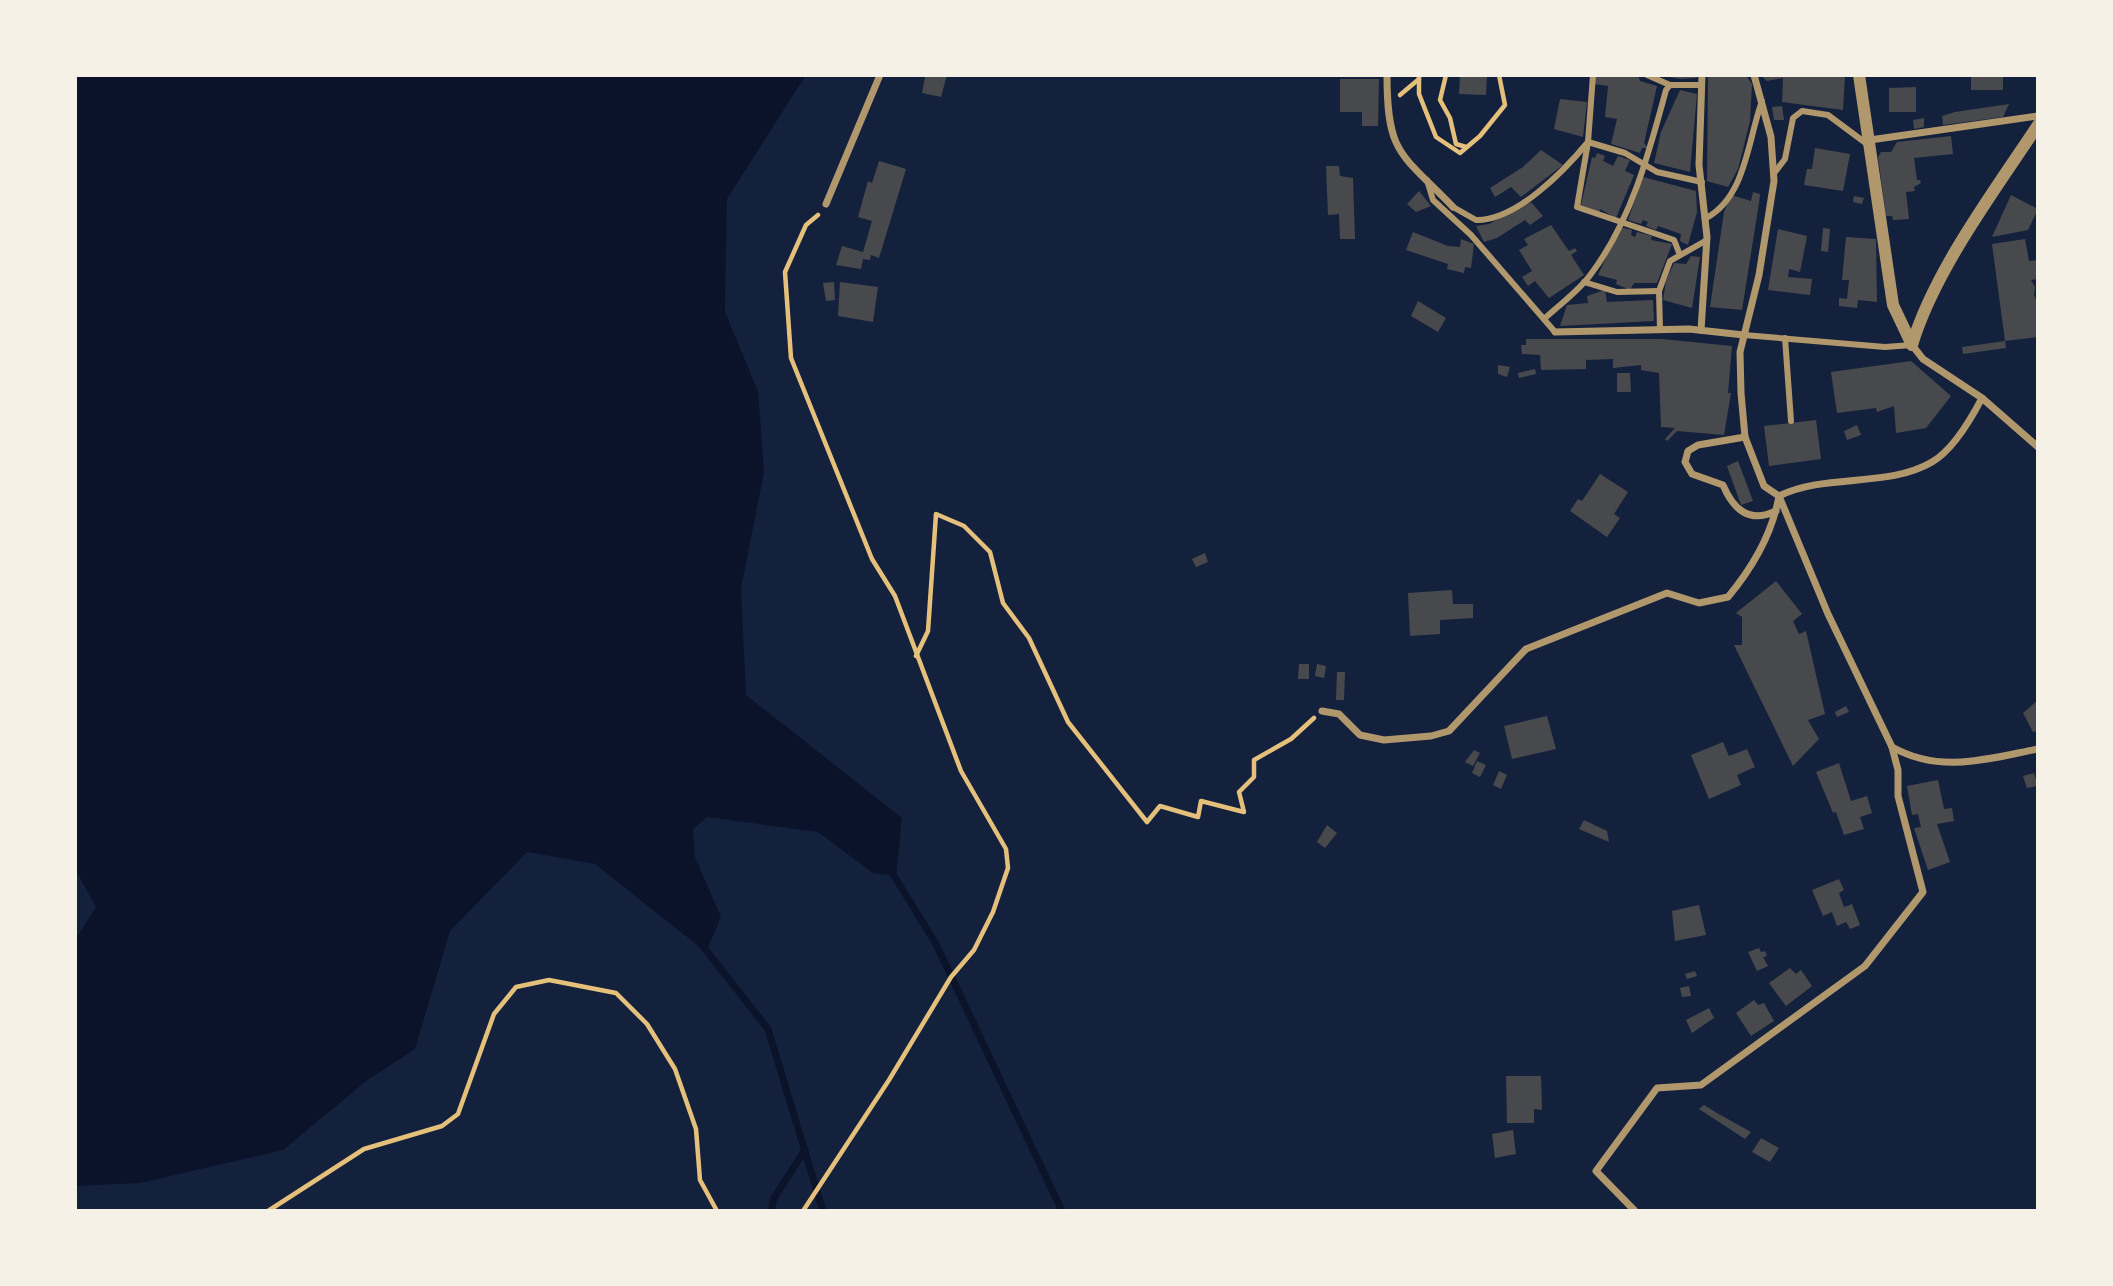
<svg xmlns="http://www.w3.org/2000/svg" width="2113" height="1286" font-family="Ubuntu,sans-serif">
<rect width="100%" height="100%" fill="#14213d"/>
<polygon fill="#0b132b" points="75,75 806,75 727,199 725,312 758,391 764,472 741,589 746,695 902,818 896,876 873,873 818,832 707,817 693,829 695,857 721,917 706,952 595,864 527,852 450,931 415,1049 366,1081 283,1150 140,1183 75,1186 75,940 96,907 75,869"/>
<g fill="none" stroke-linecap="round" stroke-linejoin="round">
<g stroke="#0b132b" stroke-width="7">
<polyline points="891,871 936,944 1062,1211"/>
<polyline points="702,945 768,1029 823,1211"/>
<polyline points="771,1211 774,1198 805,1150"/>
</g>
</g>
<g fill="#48494c">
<polygon points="931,75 947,75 941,97 922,93 925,77"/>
<polygon points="1460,75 1487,75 1486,95 1459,94"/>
<polygon points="1595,75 1638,75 1640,81 1657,86 1644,143 1648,148 1642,148 1640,153 1611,144 1617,119 1605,117 1608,86 1594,84"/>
<polygon points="1659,75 1696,75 1697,78 1680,79"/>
<polygon points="1708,75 1741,75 1747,77 1752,84 1750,121 1738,169 1728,187 1707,181"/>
<polygon points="1760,75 1845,75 1843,110 1782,102 1783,78 1767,81"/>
<rect x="1971" y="75" width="32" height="15"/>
<polygon points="1340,79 1379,79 1378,126 1362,126 1362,112 1340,112"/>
<polygon points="1916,87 1916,112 1889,112 1889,88"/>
<polygon points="1680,90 1697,94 1690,172 1654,163 1661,132"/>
<polygon points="1560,99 1587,102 1583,137 1554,129"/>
<polygon points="2009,104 2003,117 1943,125 1942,116 1955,112"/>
<polygon points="1782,106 1784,120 1774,120 1772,107"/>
<polygon points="1924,118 1924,127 1914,129 1913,120"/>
<polygon points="1951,136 1953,154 1914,158 1917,180 1920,180 1921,183 1914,187 1915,191 1906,192 1909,219 1893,220 1892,216 1886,216 1878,157 1881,152 1891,152 1897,142"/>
<polygon points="1815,148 1850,154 1843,191 1804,185 1807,169 1812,169"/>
<polygon points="1541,150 1563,165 1521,197 1511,187 1495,197 1490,188 1523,167"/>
<polygon points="1597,153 1605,156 1603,161 1613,166 1618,156 1630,160 1625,171 1634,175 1616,218 1600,209 1599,214 1581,205 1592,157 1595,158"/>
<polygon points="879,161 906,169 879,258 871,255 870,260 863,259 861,269 836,265 842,246 863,252 872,221 858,217 868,181 872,183"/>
<polygon points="1326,166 1339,166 1340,176 1353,178 1355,239 1340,239 1339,214 1328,215"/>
<polygon points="1643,177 1696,191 1697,212 1688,245 1680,241 1681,234 1658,226 1656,230 1646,226 1648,222 1643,220 1641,224 1628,220"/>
<polygon points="1419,191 1431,206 1416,212 1407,204"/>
<polygon points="1753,192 1760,194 1759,203 1742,310 1710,307 1724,212 1731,195 1751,201"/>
<polygon points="2011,195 2038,209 2028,230 1992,237"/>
<polygon points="1854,196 1864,198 1862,204 1853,202"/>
<polygon points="1531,202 1543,216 1530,225 1525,220 1497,238 1484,242 1476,226 1489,224"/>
<polygon points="1551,225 1569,251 1575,248 1577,251 1571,255 1584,275 1549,298 1535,281 1528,286 1522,277 1532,271 1519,250 1528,245 1524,239"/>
<polygon points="1620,227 1632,230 1631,235 1635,237 1637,232 1652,236 1651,240 1672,244 1657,283 1634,283 1630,290 1616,284 1617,280 1598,275"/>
<polygon points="1823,228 1830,229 1828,252 1821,251"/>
<polygon points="1778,229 1807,236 1800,272 1789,269 1788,277 1812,279 1810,295 1768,290"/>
<polygon points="1413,232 1448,246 1460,247 1461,239 1474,244 1471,268 1465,267 1464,273 1447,269 1448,264 1406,250"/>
<polygon points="1846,237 1876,239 1877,302 1858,300 1857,308 1839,306 1839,298 1847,299 1849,280 1842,280"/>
<polygon points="2025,239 2029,261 2038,260 2038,279 2031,280 2035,287 2034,295 2038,306 2038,337 2005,341 1992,244"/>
<polygon points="1691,256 1700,257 1692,308 1663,300 1666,281 1674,263 1686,264"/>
<polygon points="834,282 835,300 826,301 823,283"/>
<polygon points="840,282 878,287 873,322 838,316"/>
<polygon points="1605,290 1607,302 1653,300 1654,321 1560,326 1567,305 1588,303 1587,296"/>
<polygon points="1418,301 1446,318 1438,332 1411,316"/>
<polygon points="1526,339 1662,339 1732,346 1728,393 1731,393 1724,435 1677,431 1667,441 1665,439 1675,428 1661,427 1659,373 1641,370 1641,365 1613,368 1613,359 1586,360 1586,369 1541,370 1540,355 1522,354 1521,345 1526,345"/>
<polygon points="2005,341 2006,348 1963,354 1962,347"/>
<polygon points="1911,361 1951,396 1926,428 1896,433 1894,406 1877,412 1876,408 1837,413 1831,372"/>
<polygon points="1498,365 1510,367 1507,377 1498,374"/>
<polygon points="1535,369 1536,374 1519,378 1518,373"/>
<polygon points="1617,373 1630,373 1631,392 1617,392"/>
<polygon points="1816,420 1821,459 1769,466 1764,426"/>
<polygon points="1857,425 1861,435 1847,440 1844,431"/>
<polygon points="1738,461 1753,501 1741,505 1727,466"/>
<polygon points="1600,474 1628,492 1614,514 1620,518 1607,537 1570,511 1578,499 1582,501"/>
<polygon points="1205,553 1208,562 1196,567 1192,559"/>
<polygon points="1776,581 1802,614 1793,621 1799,634 1806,631 1825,714 1808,720 1819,739 1793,766 1734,645 1742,645 1742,617 1736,613"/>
<polygon points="1452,590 1453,604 1473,604 1473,618 1440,620 1440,634 1410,636 1408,593"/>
<polygon points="1299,664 1309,664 1309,679 1298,679"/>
<polygon points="1317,664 1326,666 1324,678 1315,676"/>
<polygon points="1337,672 1345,672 1344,700 1336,700"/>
<polygon points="2038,700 2038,731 2033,732 2023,713"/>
<polygon points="1846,706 1849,712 1837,717 1835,712"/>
<polygon points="1547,716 1556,749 1512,759 1504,726"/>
<polygon points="1723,742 1729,756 1747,749 1755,767 1737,775 1741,785 1709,799 1691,755"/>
<polygon points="1474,750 1480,753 1473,766 1465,762"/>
<polygon points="1477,761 1486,765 1480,777 1472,773"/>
<polygon points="1839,763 1851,801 1867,796 1872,813 1860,817 1864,829 1844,835 1836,812 1833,813 1816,772"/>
<polygon points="1499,771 1507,775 1501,789 1493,785"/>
<polygon points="2034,773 2038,786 2027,788 2023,776"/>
<polygon points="1938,780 1944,809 1952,808 1954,821 1937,824 1950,862 1928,870 1914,828 1921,827 1918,814 1912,815 1907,786"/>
<polygon points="1584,820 1607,831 1609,842 1579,829"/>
<polygon points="1327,825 1337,833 1325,848 1317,842"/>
<polygon points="1839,879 1844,890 1839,893 1844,907 1852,904 1860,925 1850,929 1846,922 1837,926 1832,912 1823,916 1812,890"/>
<polygon points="1699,905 1706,935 1675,941 1672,911"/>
<polygon points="1759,948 1761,952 1765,951 1767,956 1763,957 1768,966 1757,971 1748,952"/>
<polygon points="1790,968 1796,974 1801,970 1812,986 1786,1006 1769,983"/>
<polygon points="1695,971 1697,976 1687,979 1685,974"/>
<polygon points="1689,986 1691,996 1682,997 1680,988"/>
<polygon points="1754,1000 1758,1005 1764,1003 1774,1021 1751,1036 1736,1013"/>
<polygon points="1709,1008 1714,1018 1692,1033 1686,1020"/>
<polygon points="1506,1076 1541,1076 1542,1110 1534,1109 1534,1123 1507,1123"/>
<polygon points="1704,1105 1717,1113 1751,1132 1745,1139 1699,1109"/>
<polygon points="1513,1130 1516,1154 1495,1158 1492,1134"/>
<polygon points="1761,1138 1779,1148 1770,1162 1752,1152"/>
</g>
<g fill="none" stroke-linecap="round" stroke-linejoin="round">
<g stroke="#e5c07b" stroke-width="4.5">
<polyline points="1419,75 1419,94 1436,137 1460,153 1480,136 1505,105 1499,75"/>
<polyline points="1446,75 1440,100 1450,118 1456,144 1466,147"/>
<polyline points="1400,95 1419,79"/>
<polyline points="916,656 928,631 936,514 964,526 990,552 1003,603 1029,638 1068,722 1147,822 1160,806 1198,817 1201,801 1244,812 1239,792 1254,777 1254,760 1291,739 1314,718"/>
<polyline points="268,1211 364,1149 442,1126 458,1114 494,1014 516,987 549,980 616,993 647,1024 675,1069 696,1129 700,1180 717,1211"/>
<polyline points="803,1211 889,1080 951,977 974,950 993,912 1008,868 1006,849 961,771 895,596 872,559 791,358 785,272 806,225 818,215"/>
</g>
<g stroke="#b1986c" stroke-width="6">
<polyline points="1593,75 1588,142 1577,207 1674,240 1680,255"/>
<polyline points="1647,75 1670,85"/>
<polyline points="1775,172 1785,159 1793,118 1802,111 1828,115 1867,144"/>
<polyline points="1427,180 1433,200 1471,235 1555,332"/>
<path d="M 1453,207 L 1476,220 C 1516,221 1564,171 1588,142 L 1625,153 L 1657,172 L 1702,182"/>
<path d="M 1706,218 C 1746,197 1748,139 1762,101"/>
<polyline points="1584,282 1617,292 1659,291"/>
<path d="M 1544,319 C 1559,305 1579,291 1591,274 C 1631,221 1649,153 1666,90 L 1670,85 L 1702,85"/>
<polyline points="1660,330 1659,291 1670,261 1707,240"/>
<polyline points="1744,335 1885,347 1912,345"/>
<polyline points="1785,338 1791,421"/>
</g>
<g stroke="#b1986c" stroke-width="7">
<path d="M 1387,75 C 1387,155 1401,153 1453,207"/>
<polyline points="1870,140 2038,116"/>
<polyline points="826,204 880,75"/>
<polyline points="1701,330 1707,237 1699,165 1702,75"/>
<polyline points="1555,332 1689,329 1744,335"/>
<polyline points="1912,345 1923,359 1982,398 2038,447"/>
<path d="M 1745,437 L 1698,445 L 1688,451 L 1685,462 L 1692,474 L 1723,485 C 1733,509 1749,524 1776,511"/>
<path d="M 1779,496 C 1826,473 1888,488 1932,462 C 1953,450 1971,419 1982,398"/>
<path d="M 1322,711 L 1339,714 L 1360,735 L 1384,740 L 1431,736 L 1449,731 L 1526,649 L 1667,593 L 1699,603 L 1728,597 C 1753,567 1772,535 1779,496"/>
<path d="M 1892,747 C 1940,774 1987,759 2038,749"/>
<polyline points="1635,1211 1596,1171 1657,1088 1701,1085 1865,966 1923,892 1898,796 1898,770 1892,747 1828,614 1779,496 1764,486 1745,437 1741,393 1740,352 1759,275 1774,181 1771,137 1754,75"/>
</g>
<g stroke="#b1986c" stroke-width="12">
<polyline points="1859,75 1893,305 1912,345"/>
<path d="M 1912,345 C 1934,271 1995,190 2038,125"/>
</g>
</g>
<rect width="2113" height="1286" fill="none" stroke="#f6f1e7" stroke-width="154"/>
</svg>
